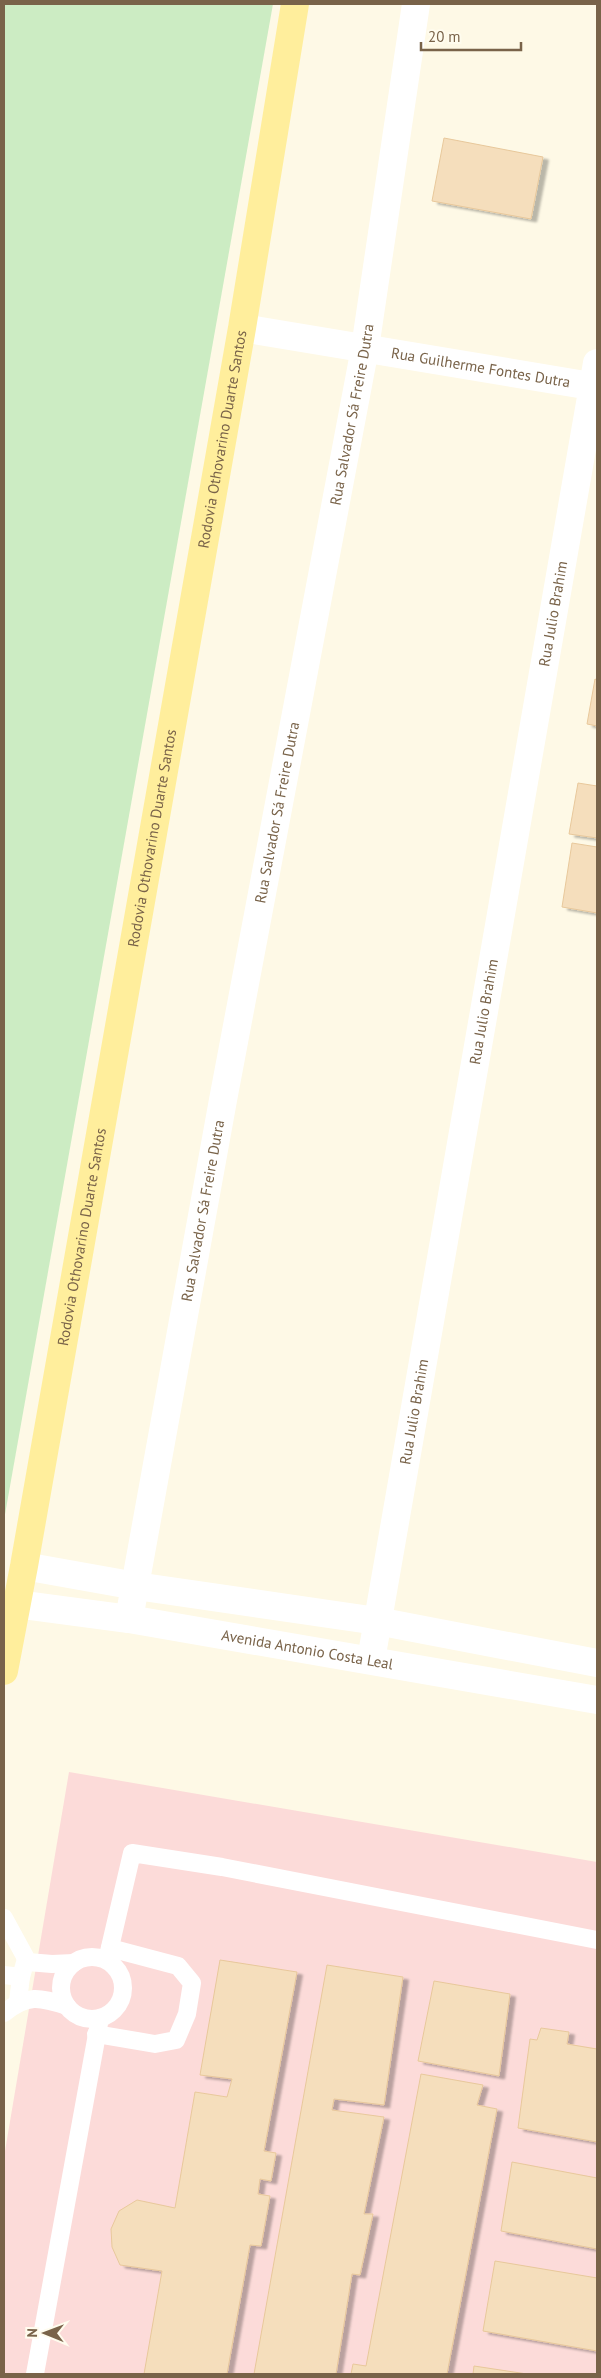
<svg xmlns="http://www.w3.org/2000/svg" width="601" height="2378" font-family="'PT Sans',sans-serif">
<defs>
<filter id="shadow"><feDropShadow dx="5.5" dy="3" stdDeviation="1" flood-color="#0004"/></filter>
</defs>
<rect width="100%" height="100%" fill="#fef9e6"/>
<polygon fill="#fcdbd9" points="69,1772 597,1862 597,2374 4,2374 4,2157"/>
<polygon fill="#ccecc3" points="4,4 273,4 4,1520"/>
<g fill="#f5debc" stroke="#e8c89b" filter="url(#shadow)">
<polygon points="444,138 543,157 531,219 432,201"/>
<polygon points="595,679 597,680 597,726 587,724"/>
<polygon points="578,783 597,786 597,838 569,834"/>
<polygon points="572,843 597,847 597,913 562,907"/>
<polygon points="220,1960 297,1972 264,2151 276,2153 271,2181 260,2179 258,2194 270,2196 261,2246 250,2245 227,2374 144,2374 162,2271 120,2265 112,2247 111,2229 119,2211 137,2200 175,2208 195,2092 227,2097 232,2079 200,2075"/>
<polygon points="327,1965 403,1977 384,2105 334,2099 332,2110 384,2117 364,2214 373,2214 360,2275 352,2274 336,2374 254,2374"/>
<polygon points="434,1981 510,1994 499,2076 418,2061"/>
<polygon points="541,2028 569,2032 567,2044 597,2049 597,2142 518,2128 530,2039 537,2040"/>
<polygon points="421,2074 483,2085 477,2105 497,2109 447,2374 351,2374 353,2364 366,2366"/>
<polygon points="512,2162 597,2178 597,2249 501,2231"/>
<polygon points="495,2261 597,2278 597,2351 483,2331"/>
<polygon points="474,2366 527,2374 473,2374"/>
</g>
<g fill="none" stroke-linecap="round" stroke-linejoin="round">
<g stroke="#fff" stroke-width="18">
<polyline points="4,1918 28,1962 52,1964 74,1963"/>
<circle cx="92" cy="1988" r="31"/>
<polyline points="107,1960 132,1853 222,1867 597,1940"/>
<polyline points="4,1975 21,1977"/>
<polyline points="18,2001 21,1977 26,1959"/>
<path d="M 4,2013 C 27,1994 40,1997 67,2006"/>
<polyline points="96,2034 155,2044 176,2040 187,2014 192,1983 178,1966 110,1948"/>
<polyline points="35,2374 100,2018"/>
</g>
<g stroke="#fff" stroke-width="28">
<path id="s1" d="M 242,328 L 597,387"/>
<path id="s2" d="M 129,1619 L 223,1100 L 365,348 L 416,4"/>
<path id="s3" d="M 371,1660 L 597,363"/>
</g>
<g stroke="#fff" stroke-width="28">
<polyline points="24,1566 136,1586 377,1621 597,1663"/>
<path id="s4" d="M 16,1604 L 129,1619 L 597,1700"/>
</g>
<path stroke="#ffee9c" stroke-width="28" id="s5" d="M 4,1671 L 24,1566 L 242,328 L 295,4"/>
</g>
<g text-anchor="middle" stroke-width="4" stroke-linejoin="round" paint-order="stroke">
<g font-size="15" fill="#796349" stroke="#fffcee">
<text dy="5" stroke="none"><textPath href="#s1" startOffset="242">Rua Guilherme Fontes Dutra</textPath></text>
<text dy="5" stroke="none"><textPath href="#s2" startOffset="1225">Rua Salvador Sá Freire Dutra</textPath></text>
<text dy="5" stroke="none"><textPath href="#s5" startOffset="1251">Rodovia Othovarino Duarte Santos</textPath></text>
<text dy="5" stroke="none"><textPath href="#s3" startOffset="1062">Rua Julio Brahim</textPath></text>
<text dy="5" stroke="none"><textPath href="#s2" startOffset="820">Rua Salvador Sá Freire Dutra</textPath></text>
<text dy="5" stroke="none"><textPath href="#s5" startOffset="846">Rodovia Othovarino Duarte Santos</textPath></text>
<text dy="5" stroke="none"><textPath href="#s3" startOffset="658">Rua Julio Brahim</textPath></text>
<text dy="5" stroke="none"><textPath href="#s2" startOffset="415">Rua Salvador Sá Freire Dutra</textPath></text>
<text dy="5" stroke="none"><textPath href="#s5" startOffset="441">Rodovia Othovarino Duarte Santos</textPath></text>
<text dy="5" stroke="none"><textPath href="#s3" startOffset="252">Rua Julio Brahim</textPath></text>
<text dy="5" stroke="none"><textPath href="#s4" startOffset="295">Avenida Antonio Costa Leal</textPath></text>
</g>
</g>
<rect width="601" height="2378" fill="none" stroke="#796349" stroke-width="10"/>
<g transform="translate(45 2333) rotate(271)" stroke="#fffcee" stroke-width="4" paint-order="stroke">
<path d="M0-4L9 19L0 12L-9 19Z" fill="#796349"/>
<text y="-8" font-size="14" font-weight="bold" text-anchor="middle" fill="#796349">N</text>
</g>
<path d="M421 42v8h100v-8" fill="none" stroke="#796349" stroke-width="2.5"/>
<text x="428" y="42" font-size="15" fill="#796349" stroke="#fffcee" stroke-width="4" paint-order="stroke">20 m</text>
</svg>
